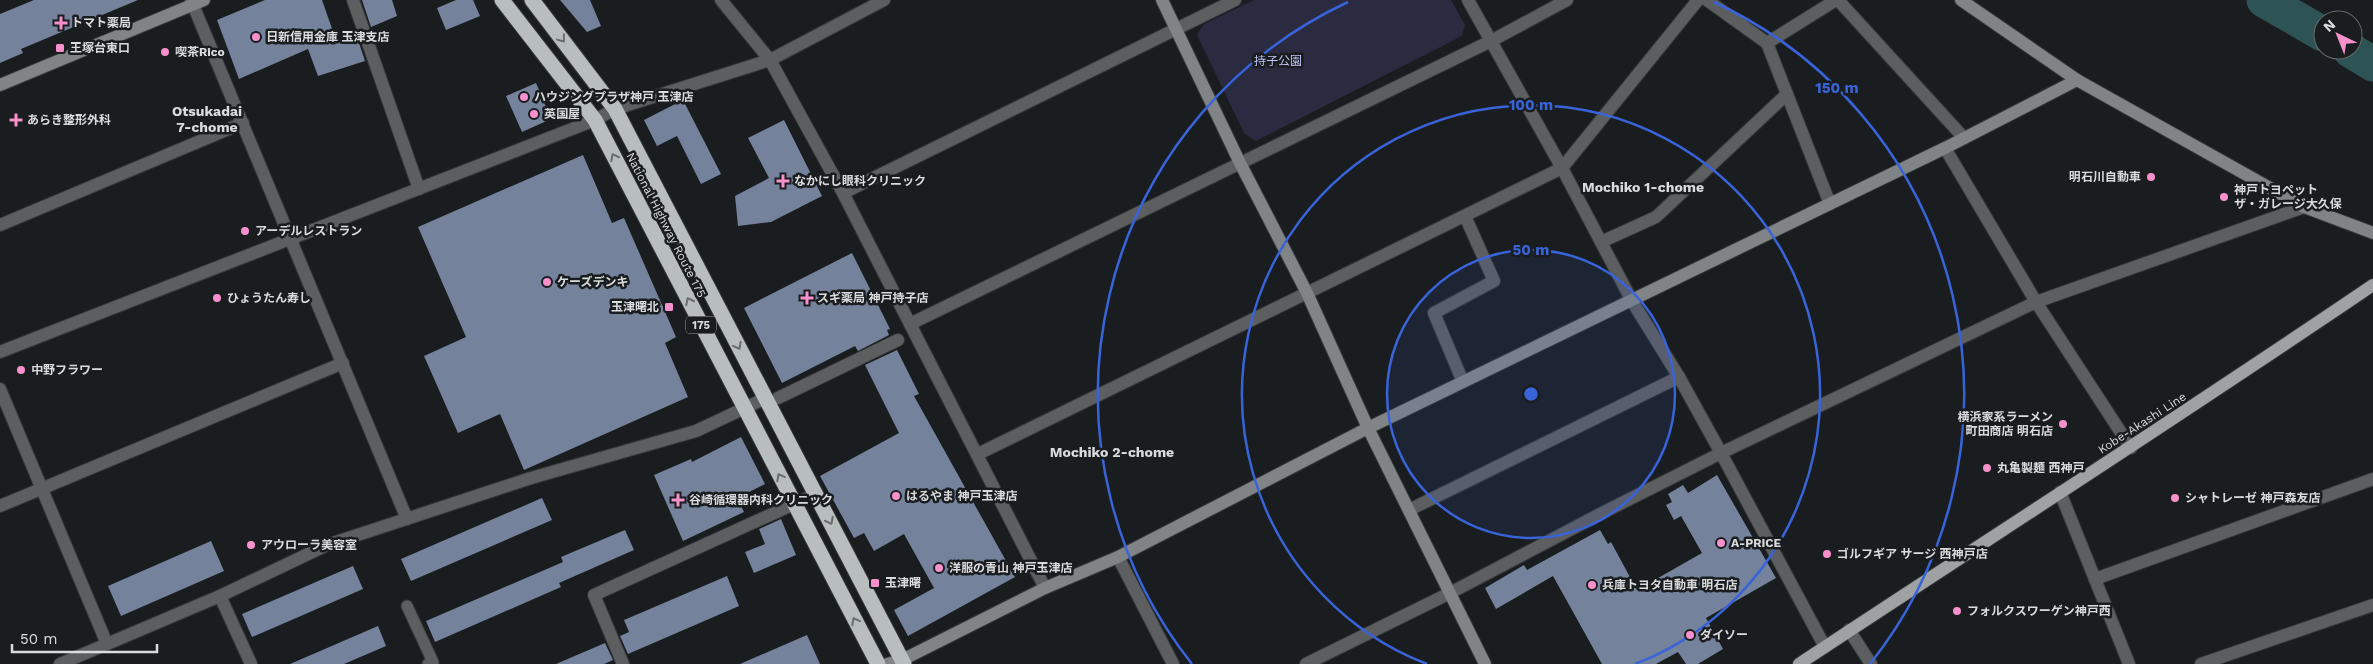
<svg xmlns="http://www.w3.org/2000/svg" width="2373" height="664" font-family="'Work Sans','Noto Sans JP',sans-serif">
<rect width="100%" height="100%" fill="#1a1d1f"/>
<polygon fill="#2a2a40" points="1254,0 1451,0 1465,25 1462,36 1256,141 1244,133 1197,35 1204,24"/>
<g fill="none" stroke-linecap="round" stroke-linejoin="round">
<g stroke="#2e5355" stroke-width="35">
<polyline points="2264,0 2323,34"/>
<polyline points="2350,50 2373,64"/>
</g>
</g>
<g fill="#74829c">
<polygon points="34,0 138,0 21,49 23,53 0,63 0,14"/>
<polygon points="265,0 322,0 336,40 356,34 365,61 318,76 308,49 239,79 217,20"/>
<polygon points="362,0 392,0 397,16 371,27"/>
<polygon points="456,0 473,0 480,16 446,30 437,8"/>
<polygon points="560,0 590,0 601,26 587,32"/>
<polygon points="536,83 551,119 522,132 506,96"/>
<polygon points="683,100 721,174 701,184 677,136 657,146 644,120"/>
<polygon points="784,120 822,196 771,222 738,226 735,196 769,178 748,138"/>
<polygon points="583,155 612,223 624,218 676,337 665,343 688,397 524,470 500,414 458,433 424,356 466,337 418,227"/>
<polygon points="852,253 890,329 887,330 889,335 858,351 855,346 782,383 744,308"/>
<polygon points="897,350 919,394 914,396 1015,577 908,636 894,610 934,588 904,534 874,551 864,533 854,538 820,476 899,433 865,365"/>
<polygon points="741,437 765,484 737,498 744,512 683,541 654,475 691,459 692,462"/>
<polygon points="1717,475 1776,578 1706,618 1723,649 1698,664 1686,664 1678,652 1656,664 1602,664 1553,576 1496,609 1485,588 1524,565 1527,570 1600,530 1608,544 1611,542 1637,590 1702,553 1681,516 1674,520 1666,505 1672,502 1668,494 1683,485 1688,493"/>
<polygon points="542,498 552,520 411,581 401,559"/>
<polygon points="781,519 796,555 754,573 745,552 765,544 759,529"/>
<polygon points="625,530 634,550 559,583 561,587 435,642 426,621 563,562 561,557"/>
<polygon points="211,541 224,571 121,616 108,586"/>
<polygon points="353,566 363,589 252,637 242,614"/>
<polygon points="727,576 739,606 628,654 620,636 629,632 624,620"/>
<polygon points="378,626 386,646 344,664 290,664"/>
<polygon points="807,635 820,664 740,664"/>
<polygon points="605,643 613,660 604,664 556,664"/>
</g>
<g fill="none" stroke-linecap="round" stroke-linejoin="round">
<g stroke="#35383a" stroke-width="13">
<polyline id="lane" points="407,606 433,662 428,664"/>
</g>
<g stroke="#35383a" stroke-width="14">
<g id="street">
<polyline points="191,0 407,519"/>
<polyline points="353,0 419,189"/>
<polyline points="721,0 770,60 843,193 1045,588"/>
<polyline points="1468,0 1562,168 1632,301 1679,377 1721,453 1825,647"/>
<polyline points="1707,0 1767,43 1830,204"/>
<polyline points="1838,0 1964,138"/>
<polyline points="1767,43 1836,0"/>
<polyline points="1945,148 2036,302 2131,448"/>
<polyline points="843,193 1235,0"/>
<polyline points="0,225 243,123"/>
<polyline points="1601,242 1656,217 1787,94"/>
<polyline points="910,324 1491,41 1567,0"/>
<polyline points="0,352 595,120 615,109 770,60 884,0"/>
<polyline points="1463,382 1434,313 1494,281 1465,216"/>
<polyline points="0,389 107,644"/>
<polyline points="778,398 898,340"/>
<polyline points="978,454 1562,168 1698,0"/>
<polyline points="2060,492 2129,664"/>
<polyline points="0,506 343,363"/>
<polyline points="1409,510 1679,377"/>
<polyline points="1118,557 1173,664"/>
<polyline points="2095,579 2373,479"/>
<polyline points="220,596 251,664"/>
<polyline points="1849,630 1871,664"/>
<polyline points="60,664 220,596 327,545 531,478 696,431 766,398"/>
<polyline points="623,664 594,595 816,494"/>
<polyline points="1306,664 1450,593 1604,512 1721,453 2036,302 2304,207"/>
<polyline points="2201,664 2373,605"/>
</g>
</g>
<g stroke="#35383a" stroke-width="14">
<g id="secondary">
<polyline points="1162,0 1240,163 1307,293 1368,428 1485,664"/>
<polyline points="1961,0 2077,80 2304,207 2373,233"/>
<polyline points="0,85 204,0"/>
<polyline points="887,664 902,660 1045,588 1118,557 1368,428 1945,148 2077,80"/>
</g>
</g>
<g stroke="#35383a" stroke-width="14">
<path id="primary" d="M 1799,664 C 1990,538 2183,414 2373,285"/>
</g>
<g stroke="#35383a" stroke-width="17">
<g id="highway">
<polyline points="502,0 595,120 878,664"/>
<polyline points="532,0 615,109 904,664"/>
</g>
</g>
<use href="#lane" stroke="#5d5e5f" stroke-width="11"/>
<use href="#street" stroke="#5d5e5f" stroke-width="12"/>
<use href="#secondary" stroke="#818486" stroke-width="12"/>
<use href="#primary" stroke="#9ea2a3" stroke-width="12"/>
<use href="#highway" stroke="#b8bdbe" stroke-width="15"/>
</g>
<defs><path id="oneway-chevron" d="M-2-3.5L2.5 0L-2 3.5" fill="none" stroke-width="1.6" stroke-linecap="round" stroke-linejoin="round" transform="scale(1.25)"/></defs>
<g stroke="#696d6e">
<use href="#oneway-chevron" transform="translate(562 39) rotate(53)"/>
<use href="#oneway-chevron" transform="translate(614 157) rotate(-117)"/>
<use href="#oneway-chevron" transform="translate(689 301) rotate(-117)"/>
<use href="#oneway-chevron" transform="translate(738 346) rotate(62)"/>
<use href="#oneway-chevron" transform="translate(780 477) rotate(-118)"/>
<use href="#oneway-chevron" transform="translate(830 521) rotate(63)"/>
<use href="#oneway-chevron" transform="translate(855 621) rotate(-118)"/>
</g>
<circle cx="1531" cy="394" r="144" fill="#3963d9" fill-opacity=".12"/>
<g fill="none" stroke="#3963d9" stroke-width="2.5">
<circle cx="1531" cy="394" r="144"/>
<path d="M1427 664A289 289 0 1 1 1635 664"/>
<path d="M1192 664A433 433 0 0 1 1348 2M1714 2A433 433 0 0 1 1870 664"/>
</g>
<g fill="#f890cc" stroke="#1a1d1f" stroke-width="2">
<path d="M58.5 15.5h5v5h5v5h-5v5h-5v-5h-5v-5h5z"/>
<circle cx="256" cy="37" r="5"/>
<rect x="55" y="43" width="10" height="10" rx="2.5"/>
<circle cx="165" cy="52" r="5"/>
<circle cx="524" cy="97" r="5"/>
<circle cx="534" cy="114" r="5"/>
<path d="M13.5 112.5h5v5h5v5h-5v5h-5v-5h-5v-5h5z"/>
<circle cx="2151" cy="177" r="5"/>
<path d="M780.5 173.5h5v5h5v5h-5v5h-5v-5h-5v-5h5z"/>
<circle cx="2224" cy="197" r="5"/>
<circle cx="245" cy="231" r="5"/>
<circle cx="547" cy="282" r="5"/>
<circle cx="217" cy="298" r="5"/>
<path d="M804.5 290.5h5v5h5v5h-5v5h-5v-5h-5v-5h5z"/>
<rect x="664" y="302" width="10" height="10" rx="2.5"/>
<circle cx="21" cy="370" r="5"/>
<circle cx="2063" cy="424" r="5"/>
<circle cx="1987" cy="468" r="5"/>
<circle cx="896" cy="496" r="5"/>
<circle cx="2175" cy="498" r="5"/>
<path d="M675.5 492.5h5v5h5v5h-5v5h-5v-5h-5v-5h5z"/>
<circle cx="1721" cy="543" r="5"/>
<circle cx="251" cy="545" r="5"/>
<circle cx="1827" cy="554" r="5"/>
<circle cx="939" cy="568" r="5"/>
<rect x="870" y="578" width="10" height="10" rx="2.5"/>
<circle cx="1592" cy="585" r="5"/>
<circle cx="1957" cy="611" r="5"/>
<circle cx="1690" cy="635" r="5"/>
</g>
<g text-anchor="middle" stroke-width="5" stroke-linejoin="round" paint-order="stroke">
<rect fill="#1a1d1f" stroke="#a0a2a4" stroke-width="1" x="686" y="316.5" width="30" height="17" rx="4"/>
<g font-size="11" font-weight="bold" fill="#d9dbdd">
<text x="701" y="329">175</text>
</g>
<g font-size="12" font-weight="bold" fill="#d9dbdd" stroke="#1a1d1f" text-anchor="start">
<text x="71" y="27">トマト薬局</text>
<text x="266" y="41">日新信用金庫 玉津支店</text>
<text x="70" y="52">王塚台東口</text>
<text x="175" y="56">喫茶Rico</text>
<text x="534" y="101">ハウジングプラザ神戸 玉津店</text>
<text x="544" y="118">英国屋</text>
<text x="27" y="124">あらき整形外科</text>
<text x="2141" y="181" text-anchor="end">明石川自動車</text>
<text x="794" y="185">なかにし眼科クリニック</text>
<text x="2234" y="194">神戸トヨペット<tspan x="2234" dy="14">ザ・ガレージ大久保</tspan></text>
<text x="255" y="235">アーデルレストラン</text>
<text x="557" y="286">ケーズデンキ</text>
<text x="227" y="302">ひょうたん寿し</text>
<text x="817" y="302">スギ薬局 神戸持子店</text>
<text x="659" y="311" text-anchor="end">玉津曙北</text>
<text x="31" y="374">中野フラワー</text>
<text x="2053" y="421" text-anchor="end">横浜家系ラーメン<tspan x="2053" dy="14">町田商店 明石店</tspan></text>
<text x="1997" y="472">丸亀製麺 西神戸</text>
<text x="906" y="500">はるやま 神戸玉津店</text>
<text x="2185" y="502">シャトレーゼ 神戸森友店</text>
<text x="689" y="504">谷崎循環器内科クリニック</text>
<text x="1731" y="547">A-PRICE</text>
<text x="261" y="549">アウローラ美容室</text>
<text x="1837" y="558">ゴルフギア サージ 西神戸店</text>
<text x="949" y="572">洋服の青山 神戸玉津店</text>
<text x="885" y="587">玉津曙</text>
<text x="1602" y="589">兵庫トヨタ自動車 明石店</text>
<text x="1967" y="615">フォルクスワーゲン神戸西</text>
<text x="1700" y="639">ダイソー</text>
</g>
<g font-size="12" fill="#c1c3f7" stroke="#1a1d1f">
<text x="1278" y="65">持子公園</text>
</g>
<g font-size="12" fill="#d9dbdd" stroke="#1a1d1f">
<text transform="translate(666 225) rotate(63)" y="4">National Highway Route 175</text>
<text transform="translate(2142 423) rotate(-33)" y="4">Kobe-Akashi Line</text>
</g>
<g font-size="14" font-weight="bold" fill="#d9dbdd" stroke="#1a1d1f">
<text x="207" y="116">Otsukadai<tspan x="207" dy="16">7-chome</tspan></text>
<text x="1643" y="192">Mochiko 1-chome</text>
<text x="1112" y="457">Mochiko 2-chome</text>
</g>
</g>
<circle cx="1531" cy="394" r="8" fill="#3963d9" stroke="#1a1d1f" stroke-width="2.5"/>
<g font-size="15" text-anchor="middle" font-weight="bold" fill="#3963d9" stroke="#1a1d1f" stroke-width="5" stroke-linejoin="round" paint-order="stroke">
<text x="1837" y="93">150 m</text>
<text x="1531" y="110">100 m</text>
<text x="1531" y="255">50 m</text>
</g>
<g transform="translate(2338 35) rotate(317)"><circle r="24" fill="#1a1d1f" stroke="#66696b"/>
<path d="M0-4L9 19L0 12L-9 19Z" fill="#f890cc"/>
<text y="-8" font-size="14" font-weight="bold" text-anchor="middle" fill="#d9dbdd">N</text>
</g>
<path d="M12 644v8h145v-8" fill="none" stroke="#d9dbdd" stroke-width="2.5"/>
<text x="20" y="644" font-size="15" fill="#d9dbdd" stroke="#1a1d1f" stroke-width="4" paint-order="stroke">50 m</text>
</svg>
